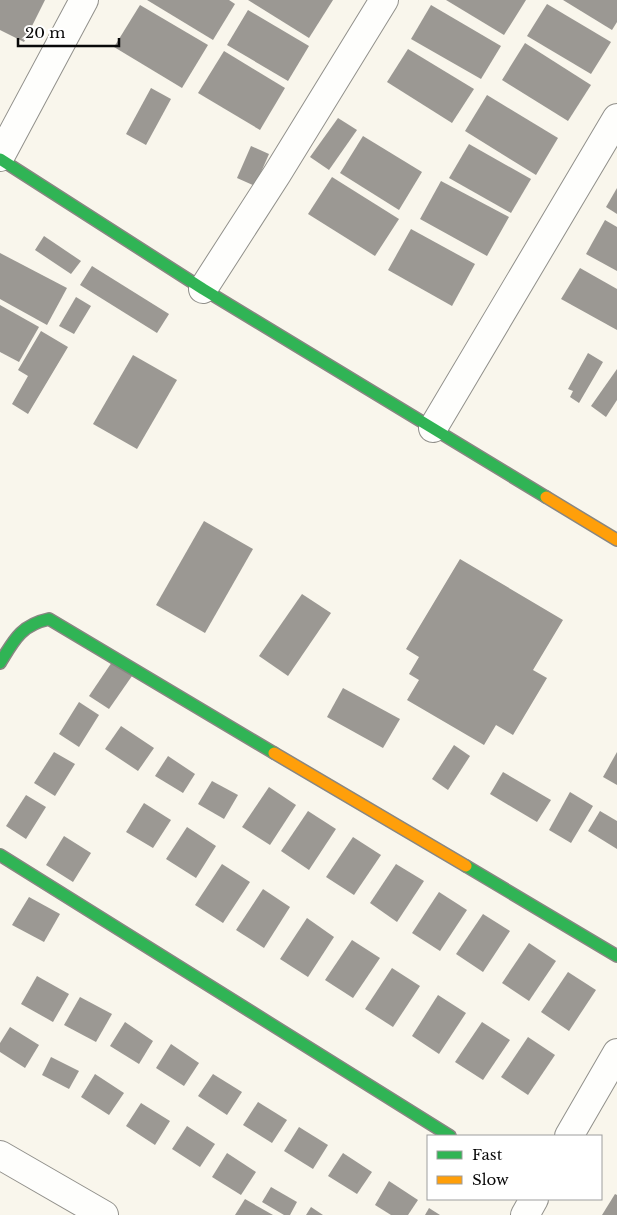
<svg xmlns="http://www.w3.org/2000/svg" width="617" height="1215" font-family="'Libre Baskerville',serif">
<rect width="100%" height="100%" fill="#f9f6ec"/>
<g fill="#9b9893">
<polygon points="0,0 45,0 24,42 0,30"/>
<polygon points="147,0 229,0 235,4 213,40"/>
<polygon points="248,0 333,0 309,38"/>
<polygon points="446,0 526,0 504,35"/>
<polygon points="563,0 617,0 617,22 612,30"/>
<polygon points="547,4 611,42 591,74 527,36"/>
<polygon points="140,5 208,45 182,88 114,47"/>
<polygon points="431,5 501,46 481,79 411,39"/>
<polygon points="248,10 309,46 288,81 227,45"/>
<polygon points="525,43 591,85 568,121 502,80"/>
<polygon points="408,49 474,89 452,123 387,82"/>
<polygon points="224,51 285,88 260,130 198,93"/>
<polygon points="151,88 171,99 146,145 126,134"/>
<polygon points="487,95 558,138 536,175 465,131"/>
<polygon points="338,118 357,130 329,170 310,157"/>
<polygon points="363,136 422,172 399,210 340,173"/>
<polygon points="469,144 531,179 511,213 449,178"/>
<polygon points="251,146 269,154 255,186 237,178"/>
<polygon points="332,177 399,219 375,256 308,214"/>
<polygon points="441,181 509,217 487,256 420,219"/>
<polygon points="617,188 617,214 606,207"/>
<polygon points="605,220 617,227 617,271 586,254"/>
<polygon points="411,229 475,264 452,306 388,270"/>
<polygon points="44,236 81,261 71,274 35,250"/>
<polygon points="0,253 67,288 47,325 0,299"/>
<polygon points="92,266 169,314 157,333 80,285"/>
<polygon points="580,268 617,289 617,330 561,299"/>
<polygon points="76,297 91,306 74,334 59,326"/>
<polygon points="0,305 39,327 19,362 0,352"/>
<polygon points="41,331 68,347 28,414 12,404 28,376 18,370"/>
<polygon points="588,353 603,362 579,403 570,397 573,391 568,389"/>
<polygon points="133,355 177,380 137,449 93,424"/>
<polygon points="617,369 617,400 606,417 591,406"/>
<polygon points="204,521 253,549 205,633 156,605"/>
<polygon points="460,559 563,620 533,670 547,678 513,735 496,725 484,745 407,700 419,680 409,674 419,657 406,649"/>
<polygon points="302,594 331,613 288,676 259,656"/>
<polygon points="112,662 132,676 109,709 89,696"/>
<polygon points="343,688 400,719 383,748 327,717"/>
<polygon points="79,702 99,715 79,747 59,734"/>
<polygon points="121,726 154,748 138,771 105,749"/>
<polygon points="454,745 470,756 448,790 432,779"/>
<polygon points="54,752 75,764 55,796 34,783"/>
<polygon points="617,752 617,785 603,777"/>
<polygon points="168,756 195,774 183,793 155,776"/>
<polygon points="503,772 551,800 537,822 490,794"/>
<polygon points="212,781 238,795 224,819 198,804"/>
<polygon points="269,787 296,805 270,845 242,827"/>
<polygon points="570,792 593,806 571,843 549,830"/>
<polygon points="26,795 46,807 26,839 6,826"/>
<polygon points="144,803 171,820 153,848 126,832"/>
<polygon points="308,811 336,829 309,870 281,851"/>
<polygon points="600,811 617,821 617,849 588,831"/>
<polygon points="187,827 216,846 196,878 166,859"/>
<polygon points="64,836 91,853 73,882 46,865"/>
<polygon points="353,837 381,855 354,895 326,877"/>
<polygon points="222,864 250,882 223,923 195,905"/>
<polygon points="396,864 424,881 397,922 370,903"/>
<polygon points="263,889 290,907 264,948 236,930"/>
<polygon points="439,892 467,910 440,951 412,933"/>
<polygon points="29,897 60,914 44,942 12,925"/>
<polygon points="483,914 510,931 483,972 456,954"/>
<polygon points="307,918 334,937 308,977 280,959"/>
<polygon points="352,940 380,958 353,998 325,980"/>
<polygon points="529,943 556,961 529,1001 502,983"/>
<polygon points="392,968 420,986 393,1027 365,1009"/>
<polygon points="568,972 596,990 569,1031 541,1012"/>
<polygon points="37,976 69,994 53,1022 21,1004"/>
<polygon points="438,995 466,1013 439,1054 412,1036"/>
<polygon points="80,997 112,1014 96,1042 64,1025"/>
<polygon points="125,1022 153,1041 139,1064 110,1046"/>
<polygon points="482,1022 510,1040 483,1080 455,1062"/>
<polygon points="10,1027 39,1045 25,1068 0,1052 0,1043"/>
<polygon points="528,1037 555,1055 528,1095 501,1077"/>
<polygon points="171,1044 199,1063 184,1086 156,1068"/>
<polygon points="51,1057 79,1071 69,1089 42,1075"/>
<polygon points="95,1074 124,1093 109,1115 81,1097"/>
<polygon points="213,1074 242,1092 227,1115 198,1096"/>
<polygon points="258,1102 287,1120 272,1143 243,1125"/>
<polygon points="141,1103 170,1121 155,1145 126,1126"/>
<polygon points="187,1126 215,1144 200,1167 172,1149"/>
<polygon points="299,1127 328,1145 313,1169 284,1151"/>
<polygon points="227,1153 256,1172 241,1195 212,1177"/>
<polygon points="343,1153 372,1172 357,1194 328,1176"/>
<polygon points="389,1181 418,1200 408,1215 391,1215 375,1205"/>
<polygon points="271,1187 297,1202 290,1215 284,1215 262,1202"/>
<polygon points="615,1194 617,1195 617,1215 602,1215"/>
<polygon points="245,1199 273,1215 235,1215"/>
<polygon points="311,1207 323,1215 306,1215"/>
<polygon points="429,1208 440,1215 425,1215"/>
</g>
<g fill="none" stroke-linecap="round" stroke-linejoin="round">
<g stroke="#91908b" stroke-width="30">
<g id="street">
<polyline points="0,157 84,0"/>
<polyline points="203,289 277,174 384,0"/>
<polyline points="433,428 617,118"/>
<polyline points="569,1136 617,1053"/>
<polyline points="0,1155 104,1215"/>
<polyline points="525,1215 534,1199"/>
</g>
</g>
<g stroke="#888682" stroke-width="14">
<g id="fast">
<polyline points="0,159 203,289 546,497"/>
<path d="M 0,663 C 14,640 21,625 49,619 L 274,753"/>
<polyline points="0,855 450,1136"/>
<polyline points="466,866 617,956"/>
</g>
</g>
<g stroke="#888682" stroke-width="14">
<g id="slow">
<polyline points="546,497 617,540"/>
<polyline points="274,753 466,866"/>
</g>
</g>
<use href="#street" stroke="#fefefc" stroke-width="28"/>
<use href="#fast" stroke="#30b455" stroke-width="11"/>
<use href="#slow" stroke="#ff9f0a" stroke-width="11"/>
</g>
<rect x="427" y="1135" width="175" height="65" fill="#ffffff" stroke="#9d9d9d"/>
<rect x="437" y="1151" width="25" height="8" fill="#30b455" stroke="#9d9d9d"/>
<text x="472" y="1160" font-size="15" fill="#090909">Fast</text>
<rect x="437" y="1176" width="25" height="8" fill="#ff9f0a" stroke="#9d9d9d"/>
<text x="472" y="1185" font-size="15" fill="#090909">Slow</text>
<path d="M18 38v8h101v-8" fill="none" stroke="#090909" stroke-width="2.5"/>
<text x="25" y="38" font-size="15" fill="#090909" stroke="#ffffff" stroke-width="4" paint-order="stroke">20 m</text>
</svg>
